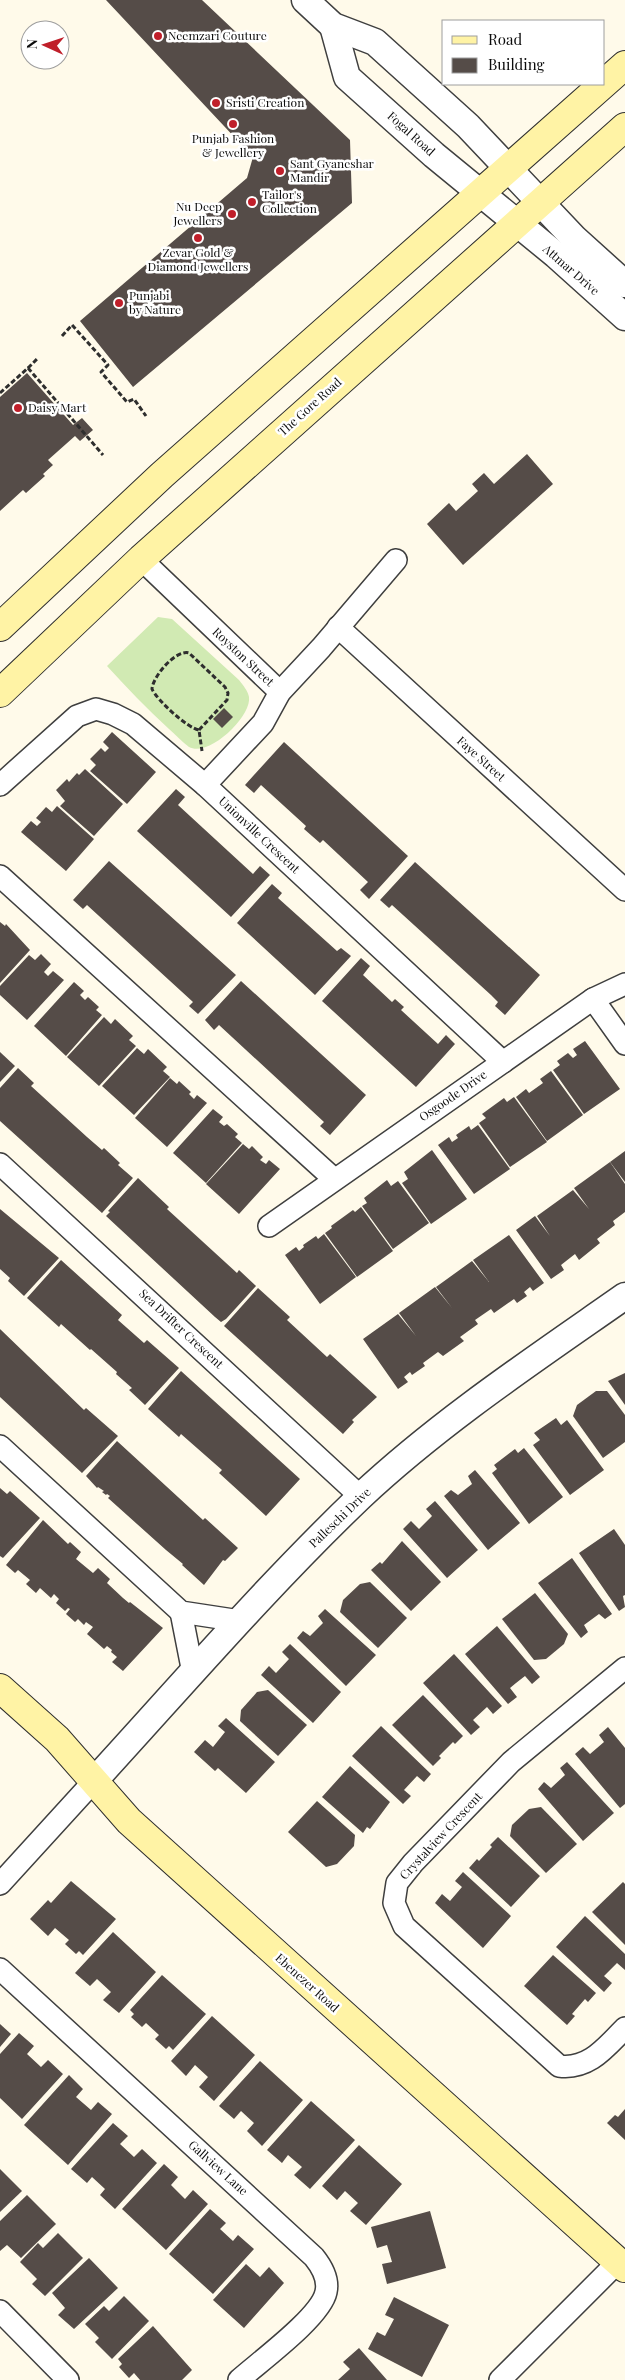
<svg xmlns="http://www.w3.org/2000/svg" width="625" height="2380" font-family="'Playfair Display',serif">
<rect width="100%" height="100%" fill="#fffaea"/>
<path fill="#d1eab3" d="M 158,617 L 172,619 L 239,680 C 243,685 248,691 249,697 C 252,716 209,758 189,747 C 182,742 175,734 169,729 C 147,709 127,688 107,666 Z"/>
<g fill="#554c48">
<polygon points="106,0 202,0 350,140 352,203 133,387 80,321 247,178 253,157"/>
<polygon points="27,373 73,425 82,418 93,430 80,441 75,436 48,460 53,465 43,474 45,476 26,493 23,490 0,511 0,397"/>
<polygon points="527,454 553,484 463,565 427,524 449,503 456,511 478,491 472,484 484,473 494,484"/>
<polygon points="224,708 233,717 222,728 213,719"/>
<polygon points="112,732 156,772 127,804 90,771 96,765 90,759 101,748 105,752 109,748 103,742"/>
<polygon points="284,742 408,856 369,899 360,890 368,882 323,840 320,843 304,829 306,826 261,785 254,793 245,785"/>
<polygon points="85,769 123,804 94,836 60,806 65,801 56,790 67,779 69,782 77,773 79,775"/>
<polygon points="176,789 185,797 178,805 253,874 260,866 270,875 231,917 137,831"/>
<polygon points="57,806 94,839 66,871 21,832 31,821 37,826 41,822 36,818 46,807 52,812"/>
<polygon points="109,861 236,975 198,1014 189,1006 193,1002 87,905 83,909 73,900"/>
<polygon points="415,862 540,975 505,1015 495,1006 498,1002 491,995 392,905 389,908 380,900"/>
<polygon points="272,884 282,893 278,898 337,951 341,948 351,956 315,995 237,923"/>
<polygon points="0,922 5,926 6,924 30,950 0,983"/>
<polygon points="41,954 51,964 44,972 48,976 53,971 64,980 27,1020 0,995 0,986 29,955 35,960"/>
<polygon points="361,958 370,966 363,975 392,1002 395,999 404,1007 401,1010 438,1044 446,1035 455,1044 416,1087 322,1001"/>
<polygon points="241,981 366,1095 330,1135 320,1126 324,1122 219,1025 214,1030 205,1020"/>
<polygon points="74,982 84,991 80,995 85,1000 88,997 99,1007 96,1010 102,1015 66,1056 34,1026"/>
<polygon points="104,1017 111,1024 115,1019 133,1036 129,1040 136,1046 99,1086 67,1057"/>
<polygon points="585,1041 620,1089 584,1114 553,1070 560,1065 557,1061 568,1053 573,1058 577,1055 573,1049"/>
<polygon points="137,1048 144,1054 148,1049 167,1067 163,1071 170,1077 134,1115 102,1086"/>
<polygon points="0,1052 15,1066 0,1082"/>
<polygon points="18,1068 34,1083 31,1086 87,1137 102,1150 104,1148 120,1163 118,1165 133,1178 102,1213 0,1121 0,1088"/>
<polygon points="551,1071 583,1115 547,1141 516,1097 526,1089 529,1093 543,1083 540,1079"/>
<polygon points="170,1078 177,1084 179,1081 191,1092 189,1094 194,1099 197,1095 207,1103 167,1147 135,1118"/>
<polygon points="514,1097 547,1142 510,1167 479,1123 486,1118 482,1114 504,1098 507,1102"/>
<polygon points="213,1109 223,1117 219,1122 224,1126 227,1124 238,1134 235,1137 242,1143 206,1183 173,1153"/>
<polygon points="478,1125 510,1169 474,1194 438,1145 449,1137 452,1142 458,1138 456,1135 469,1126 471,1130"/>
<polygon points="243,1144 249,1149 252,1146 263,1157 260,1160 266,1164 269,1160 280,1169 239,1214 206,1184"/>
<polygon points="432,1150 467,1199 431,1224 402,1183 408,1179 404,1172"/>
<polygon points="625,1151 625,1182 610,1162"/>
<polygon points="610,1162 625,1184 625,1212 613,1221 615,1225 597,1239 600,1243 579,1260 575,1254 561,1265 564,1270 551,1279 516,1230 535,1216 550,1236 537,1216 573,1190 589,1209 574,1188"/>
<polygon points="138,1178 169,1207 167,1209 237,1273 239,1270 256,1286 226,1319 221,1322 215,1317 106,1216 110,1212 108,1211"/>
<polygon points="387,1180 391,1186 398,1181 429,1223 393,1249 362,1206 367,1203 364,1198"/>
<polygon points="361,1207 393,1251 357,1277 325,1233 332,1228 331,1226 353,1210 355,1212"/>
<polygon points="0,1209 59,1258 24,1296 8,1281 10,1278 0,1269"/>
<polygon points="324,1234 356,1277 320,1304 285,1255 296,1247 299,1251 304,1247 303,1245 316,1236 318,1239"/>
<polygon points="509,1235 544,1283 533,1291 530,1287 524,1292 527,1296 517,1303 514,1299 494,1313 491,1309 475,1320 478,1324 460,1337 464,1341 443,1356 438,1352 423,1363 425,1366 412,1375 410,1372 404,1377 408,1382 398,1389 363,1339 398,1314 416,1336 399,1313 435,1287 452,1308 436,1287 472,1261 489,1282 473,1260"/>
<polygon points="61,1260 122,1315 118,1320 144,1343 147,1340 179,1368 145,1405 129,1390 132,1388 116,1374 117,1372 91,1349 90,1350 61,1324 59,1327 27,1298"/>
<polygon points="258,1288 290,1317 287,1320 327,1357 330,1354 377,1397 352,1420 354,1422 343,1434 224,1326"/>
<polygon points="0,1329 84,1410 86,1408 118,1436 82,1473 0,1397"/>
<polygon points="181,1371 300,1479 266,1516 219,1473 222,1470 181,1434 179,1437 148,1409"/>
<polygon points="625,1373 625,1405 608,1381"/>
<polygon points="596,1391 607,1391 625,1415 625,1442 603,1458 573,1416 577,1405"/>
<polygon points="556,1418 561,1425 567,1420 604,1470 570,1495 533,1445 540,1440 534,1433"/>
<polygon points="117,1441 203,1520 205,1518 238,1548 225,1561 223,1560 204,1585 182,1565 183,1564 166,1550 108,1498 110,1496 107,1494 106,1495 102,1492 104,1491 98,1487 97,1488 86,1476"/>
<polygon points="524,1448 563,1497 529,1524 492,1473 497,1469 494,1465 515,1449 518,1453"/>
<polygon points="475,1470 520,1523 488,1550 444,1496 451,1490 458,1495 472,1484 468,1476"/>
<polygon points="0,1488 7,1494 10,1491 40,1518 3,1558 0,1556"/>
<polygon points="435,1501 478,1550 447,1578 403,1529 411,1521 419,1529 432,1516 426,1509"/>
<polygon points="43,1520 68,1544 70,1542 81,1552 76,1559 93,1573 98,1568 110,1579 107,1583 123,1598 129,1603 130,1602 163,1628 123,1671 112,1662 117,1657 111,1652 112,1650 107,1646 104,1649 87,1634 93,1627 86,1622 84,1625 78,1619 75,1622 66,1614 70,1609 68,1608 65,1611 56,1603 59,1599 54,1594 51,1598 40,1588 36,1593 26,1584 30,1580 18,1570 15,1573 6,1565"/>
<polygon points="614,1529 625,1545 625,1595 623,1596 625,1607 619,1611 579,1553"/>
<polygon points="402,1541 441,1582 411,1611 371,1570 380,1562 382,1564"/>
<polygon points="572,1558 612,1614 605,1619 599,1614 584,1625 588,1632 581,1638 538,1583"/>
<polygon points="370,1582 407,1618 378,1648 340,1612 343,1600 360,1584"/>
<polygon points="535,1593 568,1634 564,1644 546,1659 534,1660 502,1619"/>
<polygon points="325,1609 376,1655 346,1686 297,1638 303,1631 310,1636 323,1623 318,1616"/>
<polygon points="497,1626 540,1677 532,1684 525,1676 516,1683 510,1688 517,1697 508,1704 465,1654"/>
<polygon points="290,1644 341,1692 313,1723 261,1675 269,1666 276,1673 289,1659 282,1652"/>
<polygon points="454,1654 502,1706 493,1714 487,1707 473,1720 480,1727 471,1735 423,1683"/>
<polygon points="268,1690 307,1725 278,1756 240,1721 241,1710 257,1692"/>
<polygon points="423,1695 463,1736 455,1744 453,1742 439,1756 441,1758 433,1766 392,1725"/>
<polygon points="226,1718 275,1762 246,1793 218,1768 215,1771 194,1752 205,1740 213,1747 225,1732 218,1726"/>
<polygon points="381,1726 431,1774 424,1782 417,1776 404,1790 411,1796 403,1804 352,1756"/>
<polygon points="608,1727 625,1748 625,1804 620,1808 575,1754 583,1747 590,1754 604,1742 599,1735"/>
<polygon points="567,1762 614,1813 583,1841 538,1789 544,1782 551,1788 565,1775 560,1768"/>
<polygon points="350,1766 390,1802 370,1829 367,1827 363,1833 322,1797"/>
<polygon points="317,1801 355,1835 354,1846 337,1864 326,1867 288,1832"/>
<polygon points="541,1807 577,1844 546,1873 510,1836 512,1825 529,1809"/>
<polygon points="498,1837 540,1876 511,1907 469,1868 477,1859 479,1861 492,1847 490,1845"/>
<polygon points="463,1872 511,1916 483,1948 435,1903 442,1894 450,1901 462,1887 455,1881"/>
<polygon points="71,1881 116,1919 83,1955 79,1951 76,1954 65,1944 69,1940 55,1928 48,1936 30,1919 48,1900 51,1903"/>
<polygon points="623,1882 625,1884 625,1945 592,1912"/>
<polygon points="585,1916 625,1954 625,1970 617,1963 604,1976 612,1983 604,1992 556,1947"/>
<polygon points="113,1932 156,1972 119,2013 103,2000 111,1992 97,1979 90,1986 75,1973"/>
<polygon points="553,1955 596,1993 588,2002 585,1999 572,2014 575,2016 567,2025 524,1986"/>
<polygon points="162,1975 206,2014 173,2050 169,2046 166,2049 155,2039 159,2035 146,2023 142,2027 131,2017 134,2014 130,2010"/>
<polygon points="212,2016 255,2055 214,2101 199,2087 208,2077 195,2065 186,2076 171,2061"/>
<polygon points="0,2024 11,2034 0,2047"/>
<polygon points="19,2033 34,2046 27,2054 41,2067 48,2060 63,2074 22,2119 0,2098 0,2054"/>
<polygon points="260,2061 303,2100 262,2146 247,2131 254,2123 241,2111 234,2119 219,2106"/>
<polygon points="69,2075 83,2089 76,2097 91,2110 98,2102 112,2114 68,2165 24,2125"/>
<polygon points="311,2101 355,2140 310,2189 294,2175 302,2167 288,2155 282,2163 267,2150"/>
<polygon points="625,2109 625,2140 607,2123 615,2115 618,2117"/>
<polygon points="113,2123 128,2136 120,2144 134,2157 142,2149 157,2163 115,2209 100,2195 105,2189 92,2177 87,2183 71,2169"/>
<polygon points="359,2145 402,2184 366,2225 350,2211 358,2203 345,2191 337,2200 322,2186"/>
<polygon points="164,2164 178,2177 171,2185 185,2199 193,2190 208,2204 166,2250 122,2209"/>
<polygon points="0,2169 22,2191 0,2212"/>
<polygon points="27,2195 56,2224 21,2258 7,2245 0,2251 0,2221"/>
<polygon points="210,2209 226,2223 220,2229 233,2241 238,2235 254,2249 213,2294 169,2254"/>
<polygon points="430,2211 446,2268 387,2284 382,2264 392,2262 387,2245 377,2248 371,2227"/>
<polygon points="58,2233 83,2258 45,2296 32,2284 37,2279 20,2262 38,2243 43,2248"/>
<polygon points="89,2258 118,2288 74,2329 58,2315 65,2308 52,2293"/>
<polygon points="246,2264 260,2277 269,2267 284,2283 244,2328 213,2300"/>
<polygon points="124,2296 149,2321 112,2359 95,2342 99,2338 85,2324 104,2306 109,2311"/>
<polygon points="394,2297 449,2325 422,2377 368,2349 377,2332 385,2336 394,2319 385,2315"/>
<polygon points="153,2326 192,2370 182,2380 140,2380 134,2373 129,2378 119,2367 122,2364 118,2359"/>
<polygon points="359,2348 387,2380 338,2380 350,2369 343,2362"/>
</g>
<g fill="none" stroke-linecap="round" stroke-linejoin="round">
<g stroke="#3f3f3f" stroke-width="24">
<g id="minor">
<polyline points="141,559 280,692"/>
<polyline points="338,627 625,890"/>
<polyline points="0,785 77,716 96,709 113,714 133,724 205,785 503,1062"/>
<polyline points="205,785 263,723 280,692 321,648 396,560"/>
<polyline points="0,876 334,1179"/>
<polyline points="593,999 625,984"/>
<polyline points="0,1164 361,1497"/>
<polyline points="269,1226 593,999 625,1044"/>
<polyline points="0,1446 181,1612 240,1621"/>
<polyline points="181,1612 193,1673"/>
<path d="M 625,1668 L 511,1762 L 413,1863 L 397,1883 L 394,1903 L 404,1926 L 559,2066 C 589,2070 606,2047 625,2028"/>
<polyline points="0,1884 94,1781"/>
<path d="M 0,1969 L 314,2257 C 322,2267 329,2279 326,2292 C 321,2317 259,2362 239,2380"/>
<polyline points="0,2311 68,2380"/>
<polyline points="500,2380 618,2262"/>
</g>
</g>
<g stroke="#3f3f3f" stroke-width="29">
<g id="tertiary">
<polyline points="305,0 333,26 375,42 468,126 574,238 625,284"/>
<polyline points="333,26 347,77 434,155 556,255 625,317"/>
<path d="M 94,1781 C 181,1686 266,1587 360,1497 C 440,1422 535,1359 625,1296"/>
</g>
</g>
<g stroke="#2e2e2e" stroke-width="30">
<g id="secondary">
<polyline points="0,627 162,475 625,65"/>
<polyline points="0,693 141,559 625,127"/>
<polyline points="0,1688 57,1739 129,1821 625,2268"/>
</g>
</g>
<g stroke="#2e2e2e" stroke-width="3" stroke-dasharray="5 2.5" stroke-linecap="butt">
<polyline points="62,336 72,325 108,365 101,372 127,402 134,399 146,416"/>
<polyline points="28,368 37,359"/>
<polyline points="0,393 28,368 103,455"/>
<path d="M 199,730 L 227,700 L 228,693 L 225,687 L 189,653 C 176,649 153,676 152,689 C 157,700 187,728 199,730 L 202,751"/>
</g>
<use href="#minor" stroke="#fff" stroke-width="21"/>
<use href="#tertiary" stroke="#fff" stroke-width="26"/>
<use href="#secondary" stroke="#fff3a5" stroke-width="28"/>
</g>
<g fill="#c01f2a" stroke="#fff" stroke-width="2">
<circle cx="158" cy="36" r="5"/>
<circle cx="216" cy="103" r="5"/>
<circle cx="233" cy="124" r="5"/>
<circle cx="280" cy="171" r="5"/>
<circle cx="252" cy="202" r="5"/>
<circle cx="232" cy="214" r="5"/>
<circle cx="198" cy="238" r="5"/>
<circle cx="119" cy="303" r="5"/>
<circle cx="18" cy="408" r="5"/>
</g>
<g text-anchor="middle" stroke-width="5" stroke-linejoin="round" paint-order="stroke">
<g font-size="12" fill="#0c0c0c" stroke="#fff" text-anchor="start">
<text x="168" y="40">Neemzari Couture</text>
<text x="226" y="107">Sristi Creation</text>
<text x="233" y="143" text-anchor="middle">Punjab Fashion<tspan x="233" dy="14">&amp; Jewellery</tspan></text>
<text x="290" y="168">Sant Gyaneshar<tspan x="290" dy="14">Mandir</tspan></text>
<text x="262" y="199">Tailor's<tspan x="262" dy="14">Collection</tspan></text>
<text x="222" y="211" text-anchor="end">Nu Deep<tspan x="222" dy="14">Jewellers</tspan></text>
<text x="198" y="257" text-anchor="middle">Zevar Gold &amp;<tspan x="198" dy="14">Diamond Jewellers</tspan></text>
<text x="129" y="300">Punjabi<tspan x="129" dy="14">by Nature</tspan></text>
<text x="28" y="412">Daisy Mart</text>
</g>
<g font-size="12" fill="#0c0c0c" stroke="#fff">
<text transform="translate(411 134) rotate(42)" y="4">Fogal Road</text>
<text transform="translate(571 270) rotate(41)" y="4">Attmar Drive</text>
<text transform="translate(310 407) rotate(-42)" y="4">The Gore Road</text>
<text transform="translate(243 657) rotate(43)" y="4">Royston Street</text>
<text transform="translate(481 759) rotate(42)" y="4">Faye Street</text>
<text transform="translate(259 835) rotate(43)" y="4">Unionville Crescent</text>
<text transform="translate(453 1096) rotate(-35)" y="4">Osgoode Drive</text>
<text transform="translate(181 1329) rotate(43)" y="4">Sea Drifter Crescent</text>
<text transform="translate(340 1518) rotate(-44)" y="4">Palleschi Drive</text>
<text transform="translate(441 1836) rotate(-47)" y="4">Crystalview Crescent</text>
<text transform="translate(307 1983) rotate(42)" y="4">Ebenezer Road</text>
<text transform="translate(218 2168) rotate(42)" y="4">Gallview Lane</text>
</g>
</g>
<rect x="442" y="20" width="162" height="65" fill="#ffffff" stroke="#9e9e9e"/>
<rect x="452" y="36" width="25" height="8" fill="#fff3a5" stroke="#9e9e9e"/>
<text x="488" y="45" font-size="15" fill="#0c0c0c">Road</text>
<rect x="452" y="58" width="25" height="15" fill="#554c48" stroke="#9e9e9e"/>
<text x="488" y="70" font-size="15" fill="#0c0c0c">Building</text>
<g transform="translate(45 45) rotate(273)"><circle r="24" fill="#ffffff" stroke="#9e9e9e"/>
<path d="M0-4L9 19L0 12L-9 19Z" fill="#c01f2a"/>
<text y="-8" font-size="14" font-weight="bold" text-anchor="middle" fill="#0c0c0c">N</text>
</g>
</svg>
